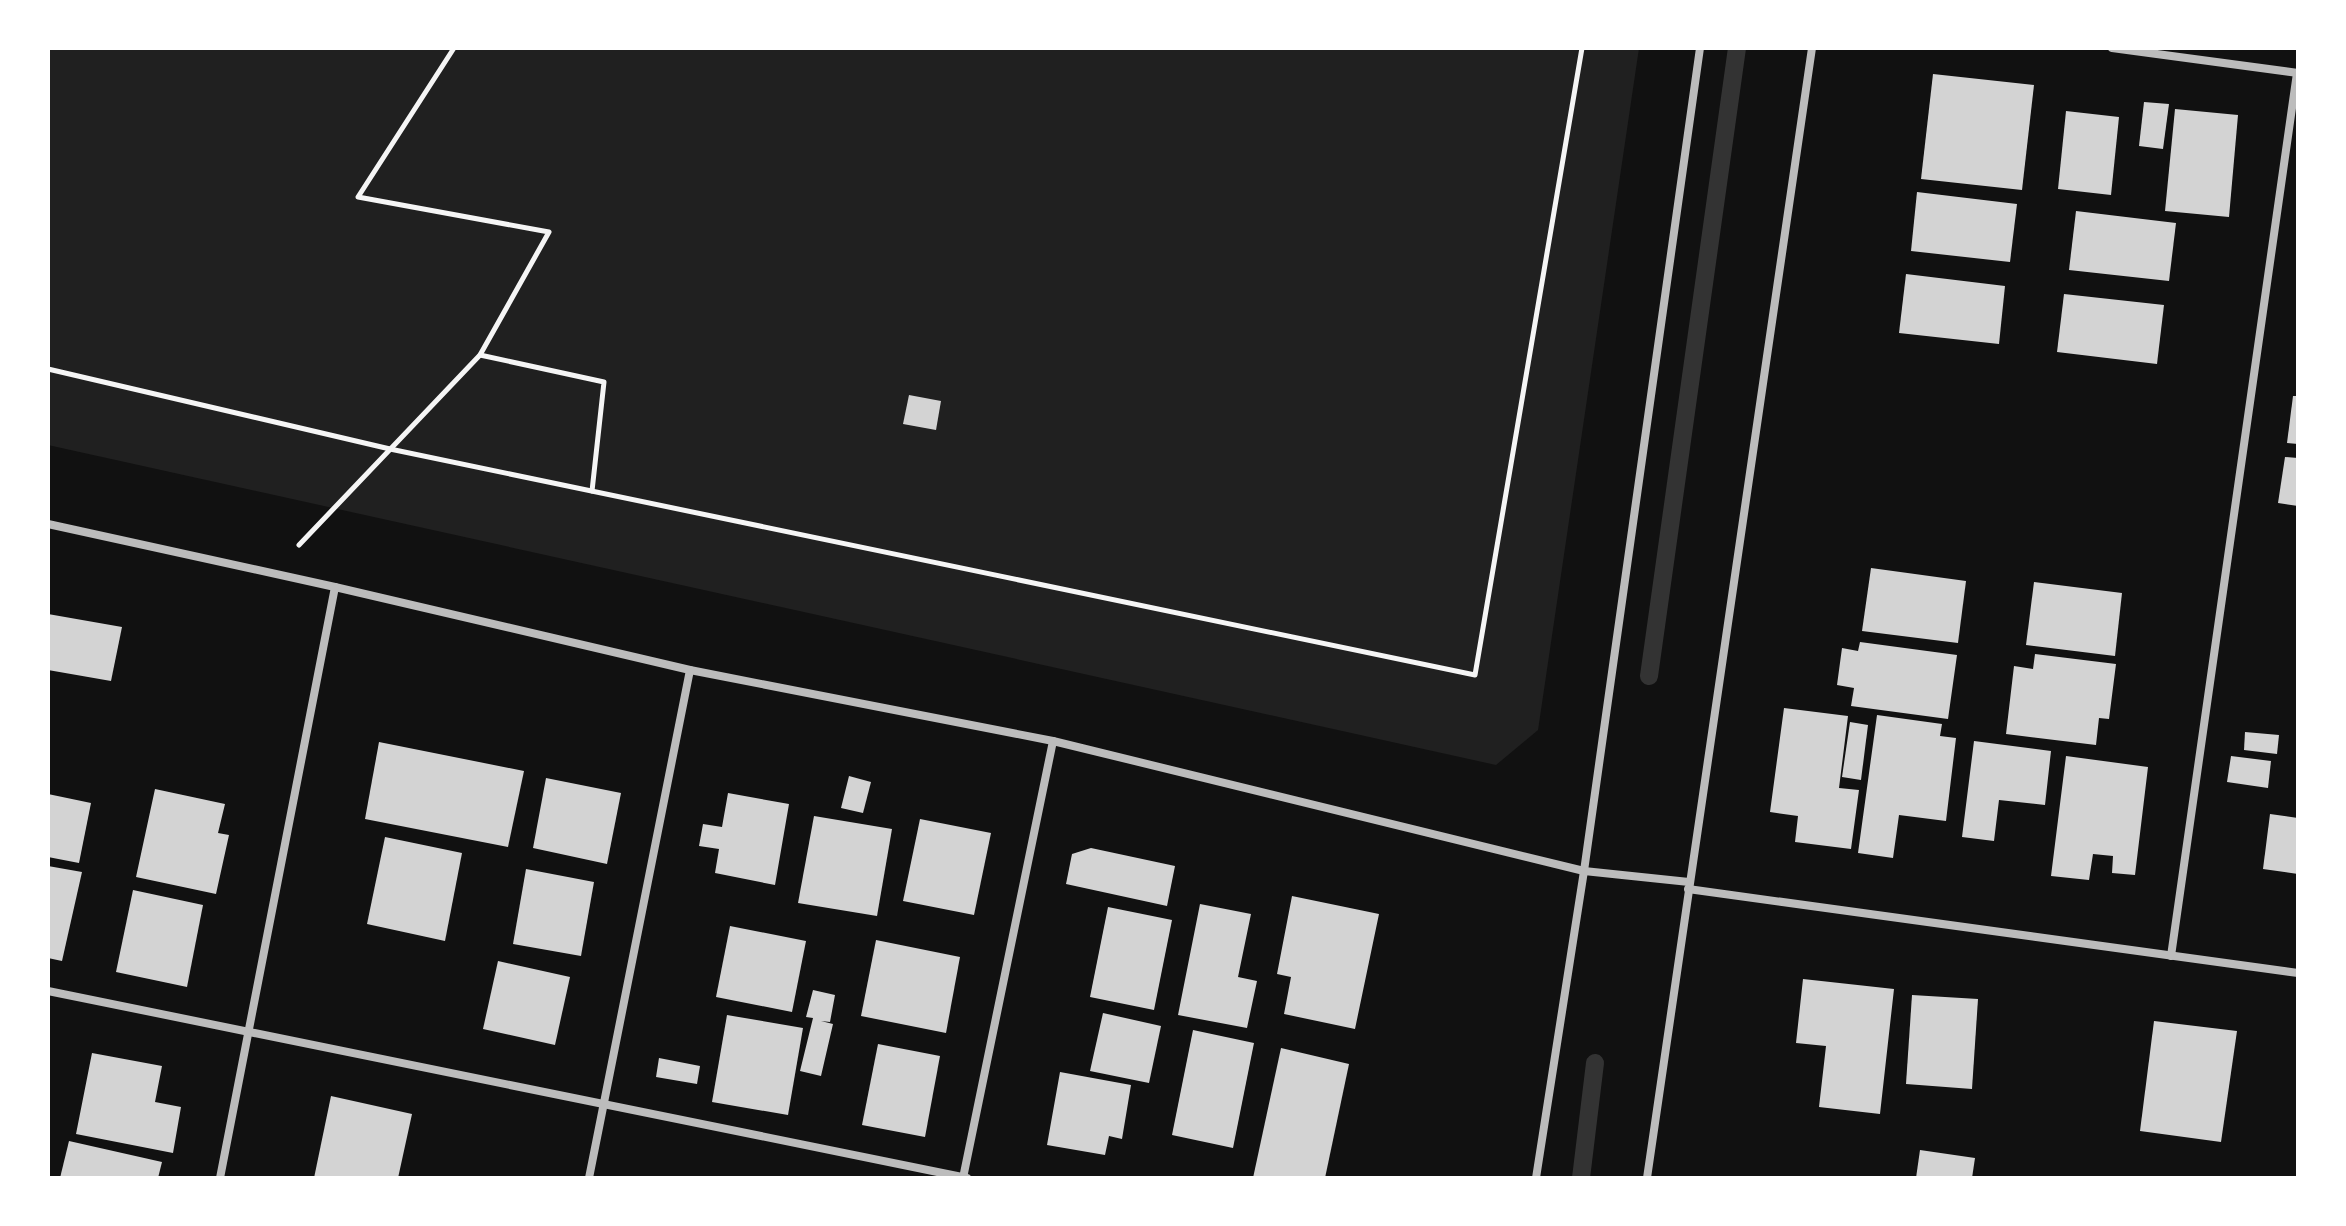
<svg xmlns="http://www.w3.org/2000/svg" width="2346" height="1226" font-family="Karla,sans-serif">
<rect width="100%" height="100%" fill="#111"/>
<polygon fill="#202020" points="48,48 1639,48 1538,730 1496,765 48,445"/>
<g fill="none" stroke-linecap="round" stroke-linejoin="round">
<g stroke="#333" stroke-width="18">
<polyline points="1649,676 1737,48"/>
<polyline points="1581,1178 1595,1063"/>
</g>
</g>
<g fill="#d3d3d3">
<polygon points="1933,74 2034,85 2022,190 1921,179"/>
<polygon points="2144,102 2169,104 2163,149 2139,146"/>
<polygon points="2175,109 2238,115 2229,217 2165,211"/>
<polygon points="2066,111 2119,117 2111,195 2058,189"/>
<polygon points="1917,192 2017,204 2010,262 1911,251"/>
<polygon points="2076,211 2176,223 2169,281 2069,270"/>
<polygon points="1906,274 2005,286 1999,344 1899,333"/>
<polygon points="2064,294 2164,305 2157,364 2057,352"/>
<polygon points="909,395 941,401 936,430 903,424"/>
<polygon points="2293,396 2298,396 2298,444 2287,443"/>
<polygon points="2285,457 2298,458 2298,506 2278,503"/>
<polygon points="1871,568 1966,581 1958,643 1862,631"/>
<polygon points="2034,582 2122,593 2115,656 2026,645"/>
<polygon points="48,614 122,627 111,681 48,670"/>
<polygon points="1860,642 1957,655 1948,719 1851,706 1854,688 1837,685 1842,648 1858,651"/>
<polygon points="2035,654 2116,664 2109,719 2099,718 2096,745 2006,734 2014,666 2033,669"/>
<polygon points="1784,708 1848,716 1839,788 1859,790 1851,849 1795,842 1798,816 1770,812"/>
<polygon points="1877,715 1942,724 1940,736 1956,738 1946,821 1899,815 1893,858 1858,853"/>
<polygon points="1850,722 1868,725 1861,780 1842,777"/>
<polygon points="2245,732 2279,735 2277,754 2244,750"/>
<polygon points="1974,741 2051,751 2045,805 1999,800 1994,841 1962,837"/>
<polygon points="379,742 524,771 508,847 365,819"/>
<polygon points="2066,756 2148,767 2135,875 2112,873 2113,856 2093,854 2089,880 2051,876"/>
<polygon points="2231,756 2271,761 2268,788 2227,782"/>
<polygon points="849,776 871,782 863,813 841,808"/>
<polygon points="546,778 621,793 607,864 533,848"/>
<polygon points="155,789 225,804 218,833 229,835 216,894 136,877"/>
<polygon points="728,793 789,804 775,885 715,873 719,849 699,846 703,824 722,827"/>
<polygon points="48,794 91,803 79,863 48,857"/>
<polygon points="2270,814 2298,818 2298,874 2263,869"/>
<polygon points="814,816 892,829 877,916 798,903"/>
<polygon points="920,819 991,833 974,915 903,901"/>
<polygon points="385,837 462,853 445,941 367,924"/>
<polygon points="1091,848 1175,866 1167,906 1066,884 1072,854"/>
<polygon points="48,866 82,872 62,961 48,958"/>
<polygon points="526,869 594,882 581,956 513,944"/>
<polygon points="133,890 203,905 187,987 116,972"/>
<polygon points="1292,896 1379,914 1355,1029 1284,1014 1291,977 1277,974"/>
<polygon points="1200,904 1251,914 1238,977 1257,981 1247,1028 1178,1015"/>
<polygon points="1108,907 1172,920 1154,1010 1090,997"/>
<polygon points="730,926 806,941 792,1012 716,997"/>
<polygon points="876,940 960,957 946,1033 861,1016"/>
<polygon points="498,961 570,977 555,1045 483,1029"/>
<polygon points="1803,979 1894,989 1880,1114 1819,1107 1826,1046 1796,1043"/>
<polygon points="813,990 835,995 830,1022 821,1021 833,1024 821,1076 800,1071 813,1018 806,1017"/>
<polygon points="1912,995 1978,999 1972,1089 1906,1084"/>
<polygon points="1103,1013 1161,1026 1149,1083 1090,1071"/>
<polygon points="727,1015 803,1028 788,1115 712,1102"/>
<polygon points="2154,1021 2237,1031 2221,1142 2140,1131"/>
<polygon points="1193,1030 1254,1043 1233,1148 1172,1135"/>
<polygon points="878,1044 940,1056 925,1137 862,1125"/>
<polygon points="1281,1048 1349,1064 1325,1178 1253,1178"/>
<polygon points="92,1053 162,1066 155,1102 181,1107 173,1153 76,1134"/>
<polygon points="659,1058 700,1066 697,1084 656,1077"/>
<polygon points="1060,1072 1131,1085 1122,1139 1109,1136 1105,1155 1047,1145"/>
<polygon points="331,1096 412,1114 398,1178 314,1178"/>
<polygon points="69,1141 162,1162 158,1178 60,1178"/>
<polygon points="1920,1150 1975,1158 1972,1178 1916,1178"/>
</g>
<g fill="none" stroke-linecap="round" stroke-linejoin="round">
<g stroke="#f5f5f5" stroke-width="5">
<polyline points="480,355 604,382 592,491"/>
<polyline points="48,369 390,449 1475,675 1582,48"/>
<polyline points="299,545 480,355 549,232 358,197 454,48"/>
</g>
<g stroke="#bcbcbc" stroke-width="8">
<polyline points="2112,48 2298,73"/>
<polyline points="48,524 335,587 690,670 1053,741 1584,871 1689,882"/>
<polyline points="1688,889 2298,973"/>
<polyline points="2171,956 2297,73"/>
<polyline points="48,991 967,1178"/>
<polyline points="220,1178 335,587"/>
<polyline points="589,1178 690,670"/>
<polyline points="963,1178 1053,741"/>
<polyline points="1536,1178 1584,871 1700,48"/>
<polyline points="1647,1178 1812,48"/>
</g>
</g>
<rect width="2346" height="1226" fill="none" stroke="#ffffff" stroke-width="100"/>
</svg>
